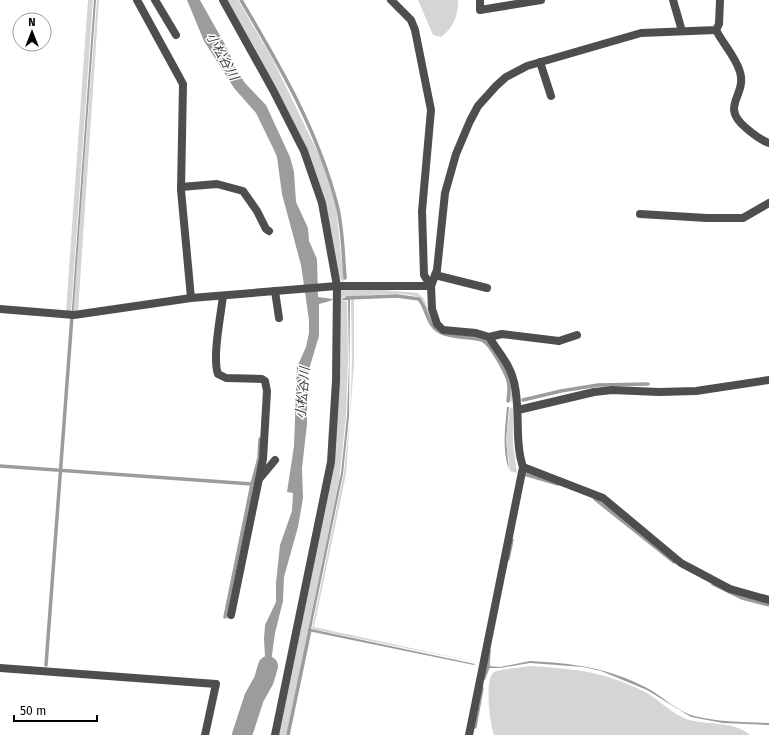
<svg xmlns="http://www.w3.org/2000/svg" width="769" height="735" font-family="'Fira Sans','Noto Sans JP',sans-serif">
<rect width="100%" height="100%" fill="#fff"/>
<g fill="#d5d5d5">
<polygon points="88,0 93,0 71,312 66,312"/>
<polygon points="97,0 99,0 78,312 73,312"/>
<polygon points="225,0 238,0 274,62 322,161 336,206 344,282 339,278 313,167"/>
<path d="M 418,0 L 458,0 C 458,16 454,27 441,37 L 433,35 Z"/>
<path d="M 342,289 L 373,289 L 418,293 L 424,299 L 434,323 L 482,338 L 490,343 L 511,379 L 513,401 L 510,402 C 511,375 502,365 488,343 L 484,340 C 472,336 449,338 439,331 C 430,324 427,311 423,301 C 417,289 367,296 354,296 L 354,362 L 346,474 L 314,627 L 480,663 L 312,629 L 344,473 L 350,417 L 352,361 L 351,297 L 343,297 L 343,300 L 347,301 L 348,362 L 346,416 L 339,482 L 287,735 L 276,735 L 329,486 L 339,293 Z"/>
<polygon points="510,407 513,409 513,444 517,473 510,471 506,440"/>
<path d="M 530,666 C 576,669 603,671 645,692 C 658,699 675,716 689,720 C 709,725 734,721 750,735 L 494,735 C 490,724 484,679 494,672 C 496,670 524,667 530,666 Z"/>
</g>
<g fill="#9c9c9c">
<polygon points="94,0 96,0 73,317 71,322"/>
<polygon points="187,0 200,0 228,50 235,68 245,83 266,105 290,157 294,172 296,202 308,228 309,241 317,259 318,297 333,299 330,301 319,304 319,336 307,376 307,424 302,468 303,498 298,527 284,577 283,601 275,633 269,677 265,688 258,696 257,680 262,673 265,657 264,639 265,625 276,602 276,583 280,545 292,511 293,493 287,492 294,446 297,367 306,347 309,333 309,320 301,265 282,194 277,157 274,150 256,113 234,88 204,41"/>
<polygon points="350,297 349,416 343,474 311,629 475,664 474,665 308,631 341,473 347,416 349,365 348,300 343,300 343,298"/>
<path d="M 507,407 L 509,407 L 506,440 L 509,470 C 502,449 505,429 507,407 Z"/>
<path d="M 530,661 C 571,663 610,668 647,688 C 662,696 677,711 694,716 C 718,722 744,722 769,723 L 769,725 L 723,723 L 691,717 L 647,690 L 601,671 L 583,667 L 530,663 L 500,668 L 488,668 L 488,666 L 500,667 Z"/>
</g>
<g fill="none" stroke-linecap="round" stroke-linejoin="round">
<g stroke="#9c9c9c" stroke-width="3.5">
<path d="M 241,0 C 280,66 318,131 337,205 C 343,228 343,254 345,278"/>
<path d="M 347,298 L 397,296 L 419,299 C 427,308 427,326 440,332 C 452,339 468,336 482,340 C 490,343 505,371 508,380 C 510,387 509,394 508,401"/>
<polyline points="523,400 561,391 598,385 648,384"/>
<polyline points="0,466 252,484"/>
<polyline points="523,477 524,474 558,484"/>
<polyline points="595,499 674,562"/>
<polyline points="508,559 512,540"/>
<polyline points="713,584 742,598 769,605"/>
<polyline points="225,617 252,484 259,458 260,439"/>
<polyline points="46,665 72,316"/>
<polyline points="484,678 488,667 489,651"/>
<polyline points="475,727 482,688"/>
<polyline points="288,735 310,630"/>
</g>
<polyline stroke="#9c9c9c" stroke-width="20" points="242,735 254,698 264,680 268,666"/>
<g stroke="#4e4e4e" stroke-width="8">
<polyline points="137,0 183,84 181,190 191,298"/>
<polyline points="155,0 176,35"/>
<polyline points="223,0 273,90 304,151 322,203 337,286 336,381 331,462 275,735"/>
<polyline points="391,0 411,20 415,30 431,110 422,211 424,275 431,286"/>
<polyline points="480,0 480,10 541,0"/>
<polyline points="673,0 682,31"/>
<path d="M 716,30 C 723,44 736,57 740,72 C 747,96 719,106 746,128 C 753,134 760,140 769,143"/>
<polyline points="540,62 551,96"/>
<polyline points="181,187 217,184 243,191 257,211 266,229 269,231"/>
<polyline points="640,214 707,218 743,218 769,203"/>
<polyline points="435,275 487,288"/>
<polyline points="275,291 279,318"/>
<path d="M 223,296 C 221,314 212,358 218,374 L 226,378 L 262,379 L 265,381 L 267,391 L 263,459 L 231,615"/>
<polyline points="0,309 74,315 191,298 337,286 431,286"/>
<polyline points="489,337 502,334 559,341 577,335"/>
<polyline points="518,410 594,392 612,390 659,392 696,391 769,380"/>
<polyline points="523,467 603,498 681,563 730,589 769,600"/>
<polyline points="260,478 275,460"/>
<polyline points="0,668 216,684 205,735"/>
<path d="M 469,735 L 523,467 C 514,440 521,410 514,382 C 510,364 498,352 489,337 L 476,333 L 443,330 L 437,324 L 432,309 L 431,286 L 437,270 L 445,193 L 456,154 L 470,121 L 478,106 L 496,86 L 506,77 L 527,66 L 641,33 L 716,30 L 719,24 L 720,0"/>
</g>
</g>
<g text-anchor="middle" stroke-width="3" stroke-linejoin="round" paint-order="stroke">
<g font-size="13" font-style="italic" fill="#3d3d3d" stroke="#fff">
<text transform="translate(223 56) rotate(61)" y="5">小松谷川</text>
<text transform="translate(302 393) rotate(-85)" y="5">小松谷川</text>
</g>
</g>
<g transform="translate(32 32)"><circle r="19" fill="#ffffff" stroke="#999999"/>
<path d="M0-3L7 15L0 10L-7 15Z" fill="#000000"/>
<text y="-6" font-size="11" font-weight="bold" text-anchor="middle" fill="#000000">N</text>
</g>
<path d="M14 715v6h83v-6" fill="none" stroke="#000000" stroke-width="2"/>
<text x="20" y="715" font-size="12" fill="#000000" stroke="#ffffff" stroke-width="3" paint-order="stroke">50 m</text>
</svg>
